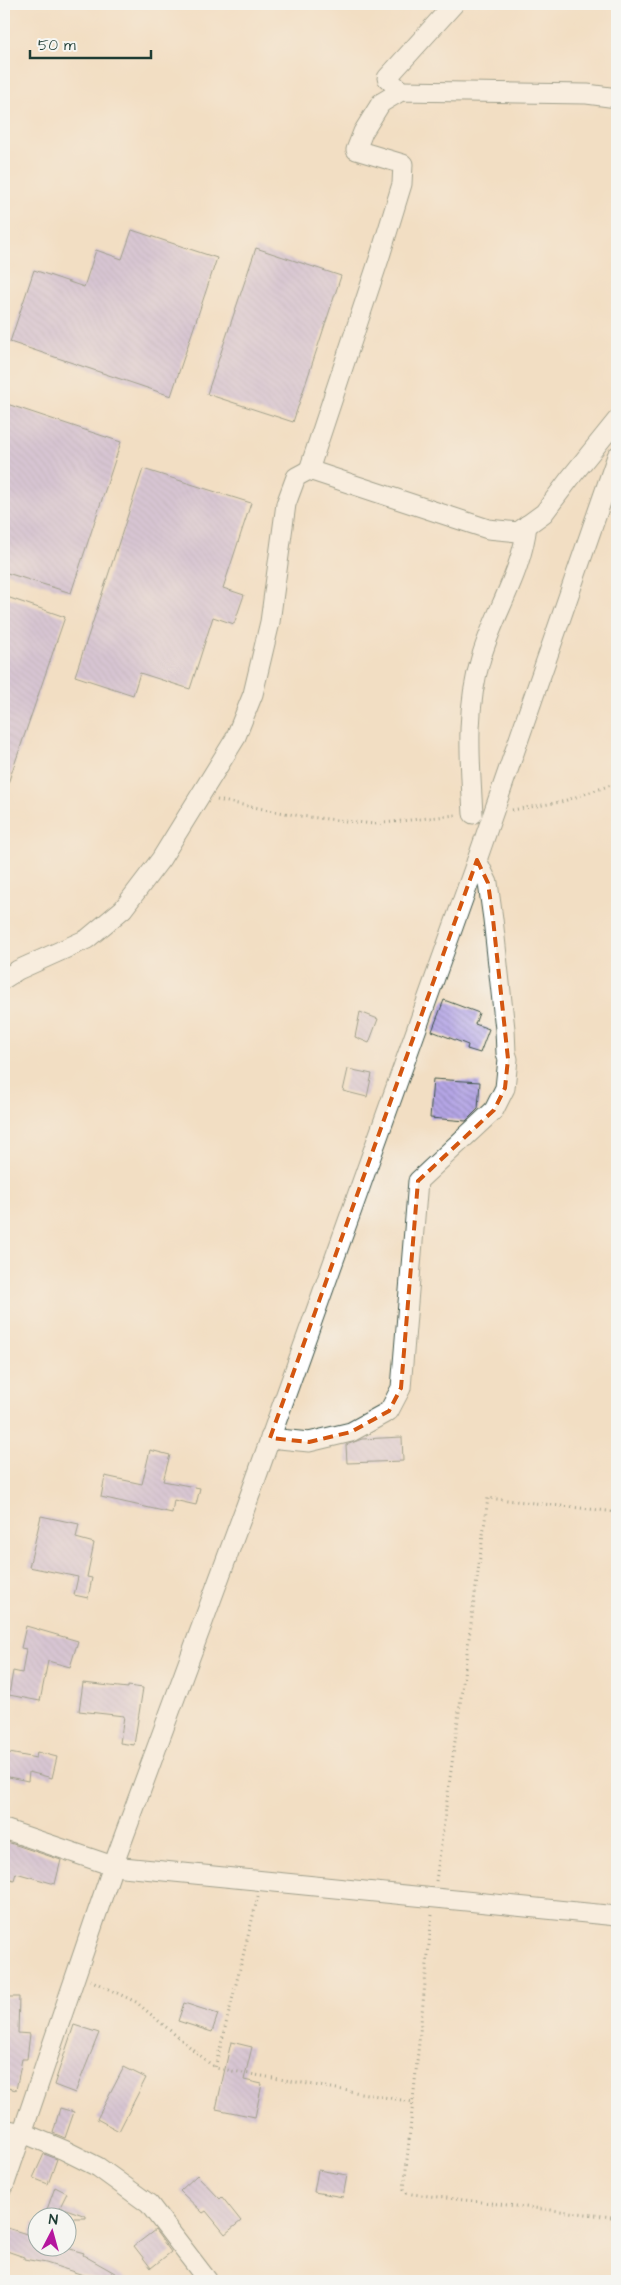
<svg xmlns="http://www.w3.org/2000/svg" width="621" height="2285" font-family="'Architects Daughter',sans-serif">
<defs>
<pattern id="building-back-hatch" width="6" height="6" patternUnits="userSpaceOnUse" patternTransform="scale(1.25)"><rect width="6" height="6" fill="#b5a6e6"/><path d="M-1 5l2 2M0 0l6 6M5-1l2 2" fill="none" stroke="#9388bb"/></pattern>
</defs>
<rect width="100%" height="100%" fill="#f6f6f2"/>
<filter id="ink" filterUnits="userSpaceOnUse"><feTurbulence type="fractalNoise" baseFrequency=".02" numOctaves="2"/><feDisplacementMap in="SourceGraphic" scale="10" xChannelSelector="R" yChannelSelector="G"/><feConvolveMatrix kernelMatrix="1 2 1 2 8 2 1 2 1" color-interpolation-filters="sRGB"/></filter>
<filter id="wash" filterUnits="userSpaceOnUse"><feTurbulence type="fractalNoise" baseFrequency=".0096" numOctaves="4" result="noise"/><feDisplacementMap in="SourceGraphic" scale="20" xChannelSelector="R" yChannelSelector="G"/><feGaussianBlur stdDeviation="1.12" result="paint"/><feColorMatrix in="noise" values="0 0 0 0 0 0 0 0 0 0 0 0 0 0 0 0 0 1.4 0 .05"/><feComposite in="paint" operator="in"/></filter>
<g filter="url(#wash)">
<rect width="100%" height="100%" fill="#f2dec3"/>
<g id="blocks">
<g fill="url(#building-back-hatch)">
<polygon points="132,230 217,258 171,396 10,342 34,270 84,287 96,250 122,259"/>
<polygon points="256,248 341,276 293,422 207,394"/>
<polygon points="4,403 121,442 71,593 4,572"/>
<polygon points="143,469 251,503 223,588 244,595 234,624 213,617 190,689 140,673 133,695 75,676"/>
<polygon points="4,596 65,617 6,789 4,789"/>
<polygon points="444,1000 479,1013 475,1024 489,1029 480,1053 467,1049 468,1045 432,1031"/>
<polygon points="360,1012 378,1019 369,1043 355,1037"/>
<polygon points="348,1069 372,1074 367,1097 343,1091"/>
<polygon points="433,1079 480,1082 478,1109 466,1121 430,1118"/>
<polygon points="402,1437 403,1461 347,1463 346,1445 362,1439"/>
<polygon points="150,1450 170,1455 163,1481 200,1488 196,1505 174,1500 172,1513 101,1497 105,1476 142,1484"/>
<polygon points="41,1516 79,1524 76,1538 94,1543 87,1577 92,1578 88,1598 74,1595 78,1577 29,1567"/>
<polygon points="26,1626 78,1641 70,1667 48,1661 40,1701 9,1695 13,1671 22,1673 26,1649 21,1648"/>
<polygon points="83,1683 128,1688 128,1686 143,1688 134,1745 120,1743 124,1716 79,1711"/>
<polygon points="4,1752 36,1758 37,1752 57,1757 52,1778 29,1772 28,1781 4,1776"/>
<polygon points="7,1842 61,1860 55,1884 16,1873 14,1880 4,1877 4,1846 6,1847"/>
<polygon points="4,1997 19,1997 18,2033 30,2034 27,2059 22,2059 16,2090 4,2087"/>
<polygon points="184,2003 218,2014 212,2032 178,2021"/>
<polygon points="74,2025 99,2033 75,2093 54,2085"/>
<polygon points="231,2042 252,2047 244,2080 262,2084 255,2117 216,2109"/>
<polygon points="124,2067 146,2078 119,2131 97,2119"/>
<polygon points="60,2108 74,2112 65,2138 53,2133"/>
<polygon points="44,2154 57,2159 48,2184 33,2178"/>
<polygon points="318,2170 347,2175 343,2197 314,2192"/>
<polygon points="197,2175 220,2199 222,2197 241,2221 225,2234 206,2211 203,2213 180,2191"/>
<polygon points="55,2187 67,2193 60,2207 86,2216 86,2218 44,2218"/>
<polygon points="33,2223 38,2223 38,2248 67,2248 84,2253 83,2255 129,2281 102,2281 46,2263 24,2259 24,2257 4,2250 4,2227 30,2235"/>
<polygon points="155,2230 171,2252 151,2268 134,2246"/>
</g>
</g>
</g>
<g filter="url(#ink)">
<use href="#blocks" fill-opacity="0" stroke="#3f5549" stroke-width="1"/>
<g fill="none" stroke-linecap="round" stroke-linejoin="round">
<g stroke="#3f5549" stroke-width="21">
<g id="minor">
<polyline points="401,91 387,78 454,4"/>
<polyline points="309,470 380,256 402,184 403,164 356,150 363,132 381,103 401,91 587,94 617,98"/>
<path d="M 473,814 C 470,761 465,710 481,658 C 494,613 522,573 527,525"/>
<polyline points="4,979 18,970 87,939 123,909 161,859 235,739 253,694 270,622 286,504 296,477 309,470 488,529 518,532 544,513 571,477 617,420"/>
<polyline points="270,1438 309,1442 351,1432 389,1411 401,1388 418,1181 494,1110 505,1088 508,1059 506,1053 505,1029 493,919 488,883 477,860"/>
<polyline points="4,1829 113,1866 617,1916"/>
<polyline points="4,2129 23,2133 64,2150 98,2167 149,2204 208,2281"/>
<polyline points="4,2186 113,1866 254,1484 477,860 617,456"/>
</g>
</g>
<g stroke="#3f5549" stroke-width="3" stroke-dasharray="1 4" stroke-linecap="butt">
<polyline points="217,800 300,816 374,824 456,815"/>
<polyline points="512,810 561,802 617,783"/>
<polyline points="436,1881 488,1498 617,1512"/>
<polyline points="258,1896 215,2068 413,2102"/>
<polyline points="432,1915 404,2189 407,2193 412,2194 612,2217 617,2221"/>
<polyline points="90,1980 136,2002 215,2068"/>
</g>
<use href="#minor" stroke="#fff" stroke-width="19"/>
</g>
</g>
<path d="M0 0H621V2285H0ZM 477,860 L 488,883 L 493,919 L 508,1059 L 505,1088 L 494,1110 L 418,1181 L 401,1388 L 389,1411 L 351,1432 L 309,1442 L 270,1438 Z" fill="#f2dec3" fill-opacity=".55" fill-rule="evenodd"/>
<path fill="none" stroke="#d45610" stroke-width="4" stroke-dasharray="10 6" stroke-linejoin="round" d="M 477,860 L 488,883 L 493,919 L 508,1059 L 505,1088 L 494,1110 L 418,1181 L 401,1388 L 389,1411 L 351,1432 L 309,1442 L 270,1438 Z"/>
<rect width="621" height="2285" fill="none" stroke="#f6f6f2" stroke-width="20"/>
<g transform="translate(52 2232) rotate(6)"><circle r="24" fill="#f6f6f2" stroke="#a0aca6"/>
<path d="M0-4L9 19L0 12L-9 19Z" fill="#b5179e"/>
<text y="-8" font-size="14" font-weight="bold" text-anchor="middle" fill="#1f3d34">N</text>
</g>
<path d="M30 50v8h121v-8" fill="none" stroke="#1f3d34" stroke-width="2.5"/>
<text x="38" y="50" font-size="15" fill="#1f3d34" stroke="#f6f6f2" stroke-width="4" paint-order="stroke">50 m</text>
</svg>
